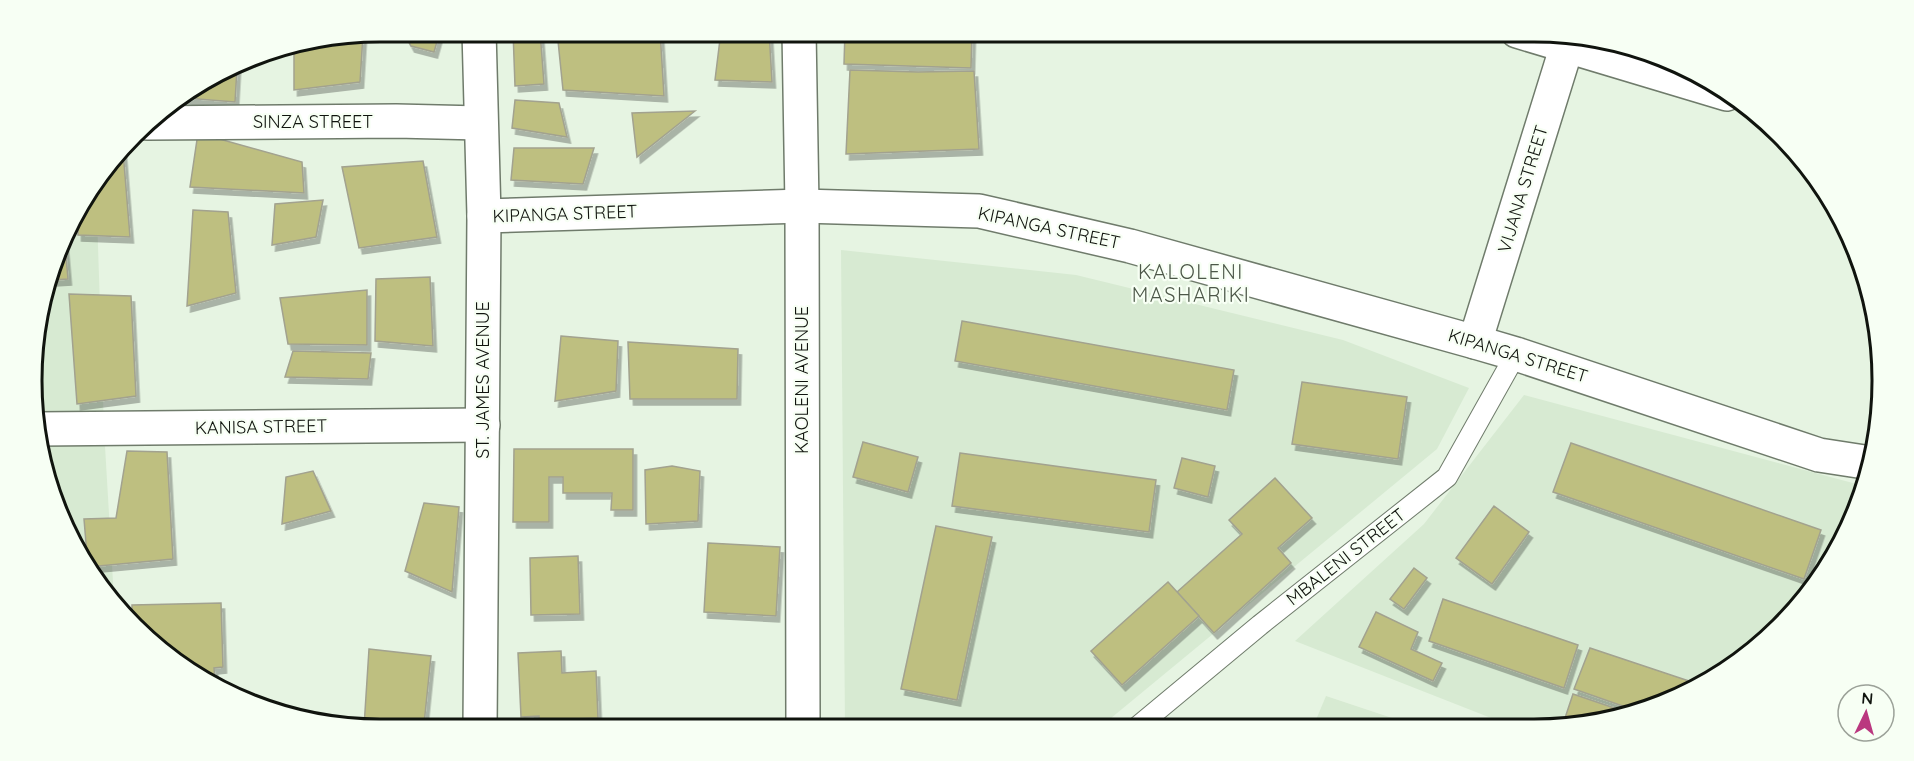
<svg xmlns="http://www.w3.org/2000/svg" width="1914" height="761" font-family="Quicksand,sans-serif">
<defs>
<filter id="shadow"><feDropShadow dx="3.5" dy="6" stdDeviation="0" flood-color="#0004"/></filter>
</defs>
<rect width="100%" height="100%" fill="#e6f4e2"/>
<g fill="#d7ead2">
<polygon points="96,185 104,429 114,599 90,574 38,449 35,335 78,206"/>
<polygon points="841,250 1076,275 1343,340 1469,388 1437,449 1099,728 845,728"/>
<polygon points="1524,395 1864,486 1824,574 1764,643 1688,694 1579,726 1514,727 1295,641 1424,524"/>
<polygon points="1326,696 1419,727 1313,727"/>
</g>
<g fill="#bebf80" stroke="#a2a28f" stroke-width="1.5" filter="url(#shadow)">
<polygon points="403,31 440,31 434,52 411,46"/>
<polygon points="513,31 540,31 544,84 515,86"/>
<polygon points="557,31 660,31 664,96 563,90"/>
<polygon points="721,31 769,31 772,82 715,80"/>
<polygon points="845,31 972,31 971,68 844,64"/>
<polygon points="363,34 360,82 294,90 294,46"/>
<polygon points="237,68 235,102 185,98"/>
<polygon points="850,70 918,72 974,71 979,149 846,154"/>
<polygon points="515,100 559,103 567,137 512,128"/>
<polygon points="695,111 637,157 632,113"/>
<polygon points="198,133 302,162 304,193 190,187"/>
<polygon points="514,148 594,148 583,184 511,180"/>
<polygon points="123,151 130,237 78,235 78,206"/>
<polygon points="423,161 437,237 359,248 342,167"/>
<polygon points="323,200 316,237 272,245 275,204"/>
<polygon points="193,210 228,212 236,293 187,306"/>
<polygon points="65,245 68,279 53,280"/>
<polygon points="430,277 433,346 375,341 376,279"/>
<polygon points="367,290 367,345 288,344 280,298"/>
<polygon points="69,294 131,296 136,396 77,404"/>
<polygon points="962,321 1234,370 1227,410 955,361"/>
<polygon points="561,336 618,341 616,391 555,401"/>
<polygon points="628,342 738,349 737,399 630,399"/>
<polygon points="293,351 371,353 368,379 285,377"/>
<polygon points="1302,382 1407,397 1398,459 1292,444"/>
<polygon points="863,442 918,457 908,492 853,477"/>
<polygon points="1571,443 1821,530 1804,579 1553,492"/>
<polygon points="514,449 633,449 633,510 611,510 612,493 563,493 563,477 549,477 549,522 513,522"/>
<polygon points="127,451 167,452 173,559 88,567 84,519 116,518"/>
<polygon points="960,453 1156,480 1149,532 952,506"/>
<polygon points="1182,458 1215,466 1208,497 1174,488"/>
<polygon points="672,466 700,471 698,521 646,524 645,470"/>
<polygon points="313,471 331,511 282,524 286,477"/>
<polygon points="1275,478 1312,518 1278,548 1291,563 1214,633 1177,592 1242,534 1229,520"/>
<polygon points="424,503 459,507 452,592 405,571"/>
<polygon points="1494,506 1529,532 1492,584 1456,558"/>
<polygon points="936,526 992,537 957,700 901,689"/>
<polygon points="708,543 780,547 776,616 704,612"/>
<polygon points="578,556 580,614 531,615 530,558"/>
<polygon points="1414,568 1427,578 1404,609 1390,599"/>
<polygon points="1168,582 1199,616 1122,685 1091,651"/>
<polygon points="1443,599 1578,645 1564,688 1429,641"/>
<polygon points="221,603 223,667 214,668 215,680 168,658 132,619 132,605"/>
<polygon points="1376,612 1418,632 1411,649 1442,663 1433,681 1359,647"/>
<polygon points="1590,648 1701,685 1688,694 1634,710 1574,689"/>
<polygon points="369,649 431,656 424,724 400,729 364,727"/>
<polygon points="561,651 562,673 596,671 598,718 573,719 573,729 539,729 539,716 521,717 518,653"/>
<polygon points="1573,694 1626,712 1579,726 1562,727"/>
</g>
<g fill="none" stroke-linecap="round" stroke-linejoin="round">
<g stroke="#6f7b6b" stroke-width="22">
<polyline id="service" points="1136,728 1260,625 1447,477 1516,354"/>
</g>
<g stroke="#6f7b6b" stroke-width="36">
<g id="minor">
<polyline points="479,31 484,216 480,729"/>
<polyline points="799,31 802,206 803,728"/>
<polyline points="1517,31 1727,94"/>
<polyline points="147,123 396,121 480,123"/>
<polyline points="484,216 802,206 979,211 1130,246 1475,342 1516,354 1819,455 1871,463"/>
<polyline points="1475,342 1570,36"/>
<polyline points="38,429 483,425"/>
</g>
</g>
<use href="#service" stroke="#fff" stroke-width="20"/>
<use href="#minor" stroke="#fff" stroke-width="33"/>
</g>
<g text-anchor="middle" stroke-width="4.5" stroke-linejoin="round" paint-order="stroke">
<g font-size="18" fill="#10140e" stroke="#f7fff4">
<text x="313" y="128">SINZA STREET</text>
<text transform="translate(1523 189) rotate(-73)" y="6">VIJANA STREET</text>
<text transform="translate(565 214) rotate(-2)" y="6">KIPANGA STREET</text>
<text transform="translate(1049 228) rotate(12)" y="6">KIPANGA STREET</text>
<text transform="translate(1518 356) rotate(17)" y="6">KIPANGA STREET</text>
<text transform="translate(483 380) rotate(-90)" y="6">ST. JAMES AVENUE</text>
<text transform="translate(802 380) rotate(-90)" y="6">KAOLENI AVENUE</text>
<text transform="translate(261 427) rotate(-1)" y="6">KANISA STREET</text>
<text transform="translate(1346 557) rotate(-38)" y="6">MBALENI STREET</text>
</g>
<g font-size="20" letter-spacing="1.5" fill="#4c5748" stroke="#f7fff4">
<text x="1191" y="279">KALOLENI<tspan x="1191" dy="23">MASHARIKI</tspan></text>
</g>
</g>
<path d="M0 0H1914V761H0ZM380 42H1534A338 338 0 0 1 1872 380V381A338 338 0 0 1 1534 719H380A338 338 0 0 1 42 381V380A338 338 0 0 1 380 42Z" fill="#f7fff4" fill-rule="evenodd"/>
<path fill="none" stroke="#10140e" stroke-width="3" d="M380 42H1534A338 338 0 0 1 1872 380V381A338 338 0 0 1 1534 719H380A338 338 0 0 1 42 381V380A338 338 0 0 1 380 42Z"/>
<g transform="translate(1866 713) rotate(5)"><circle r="28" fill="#f7fff4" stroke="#9ba198" stroke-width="1.5"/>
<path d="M0-4.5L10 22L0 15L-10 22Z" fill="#ba377f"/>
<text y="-9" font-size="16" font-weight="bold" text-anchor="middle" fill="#10140e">N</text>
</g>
</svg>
